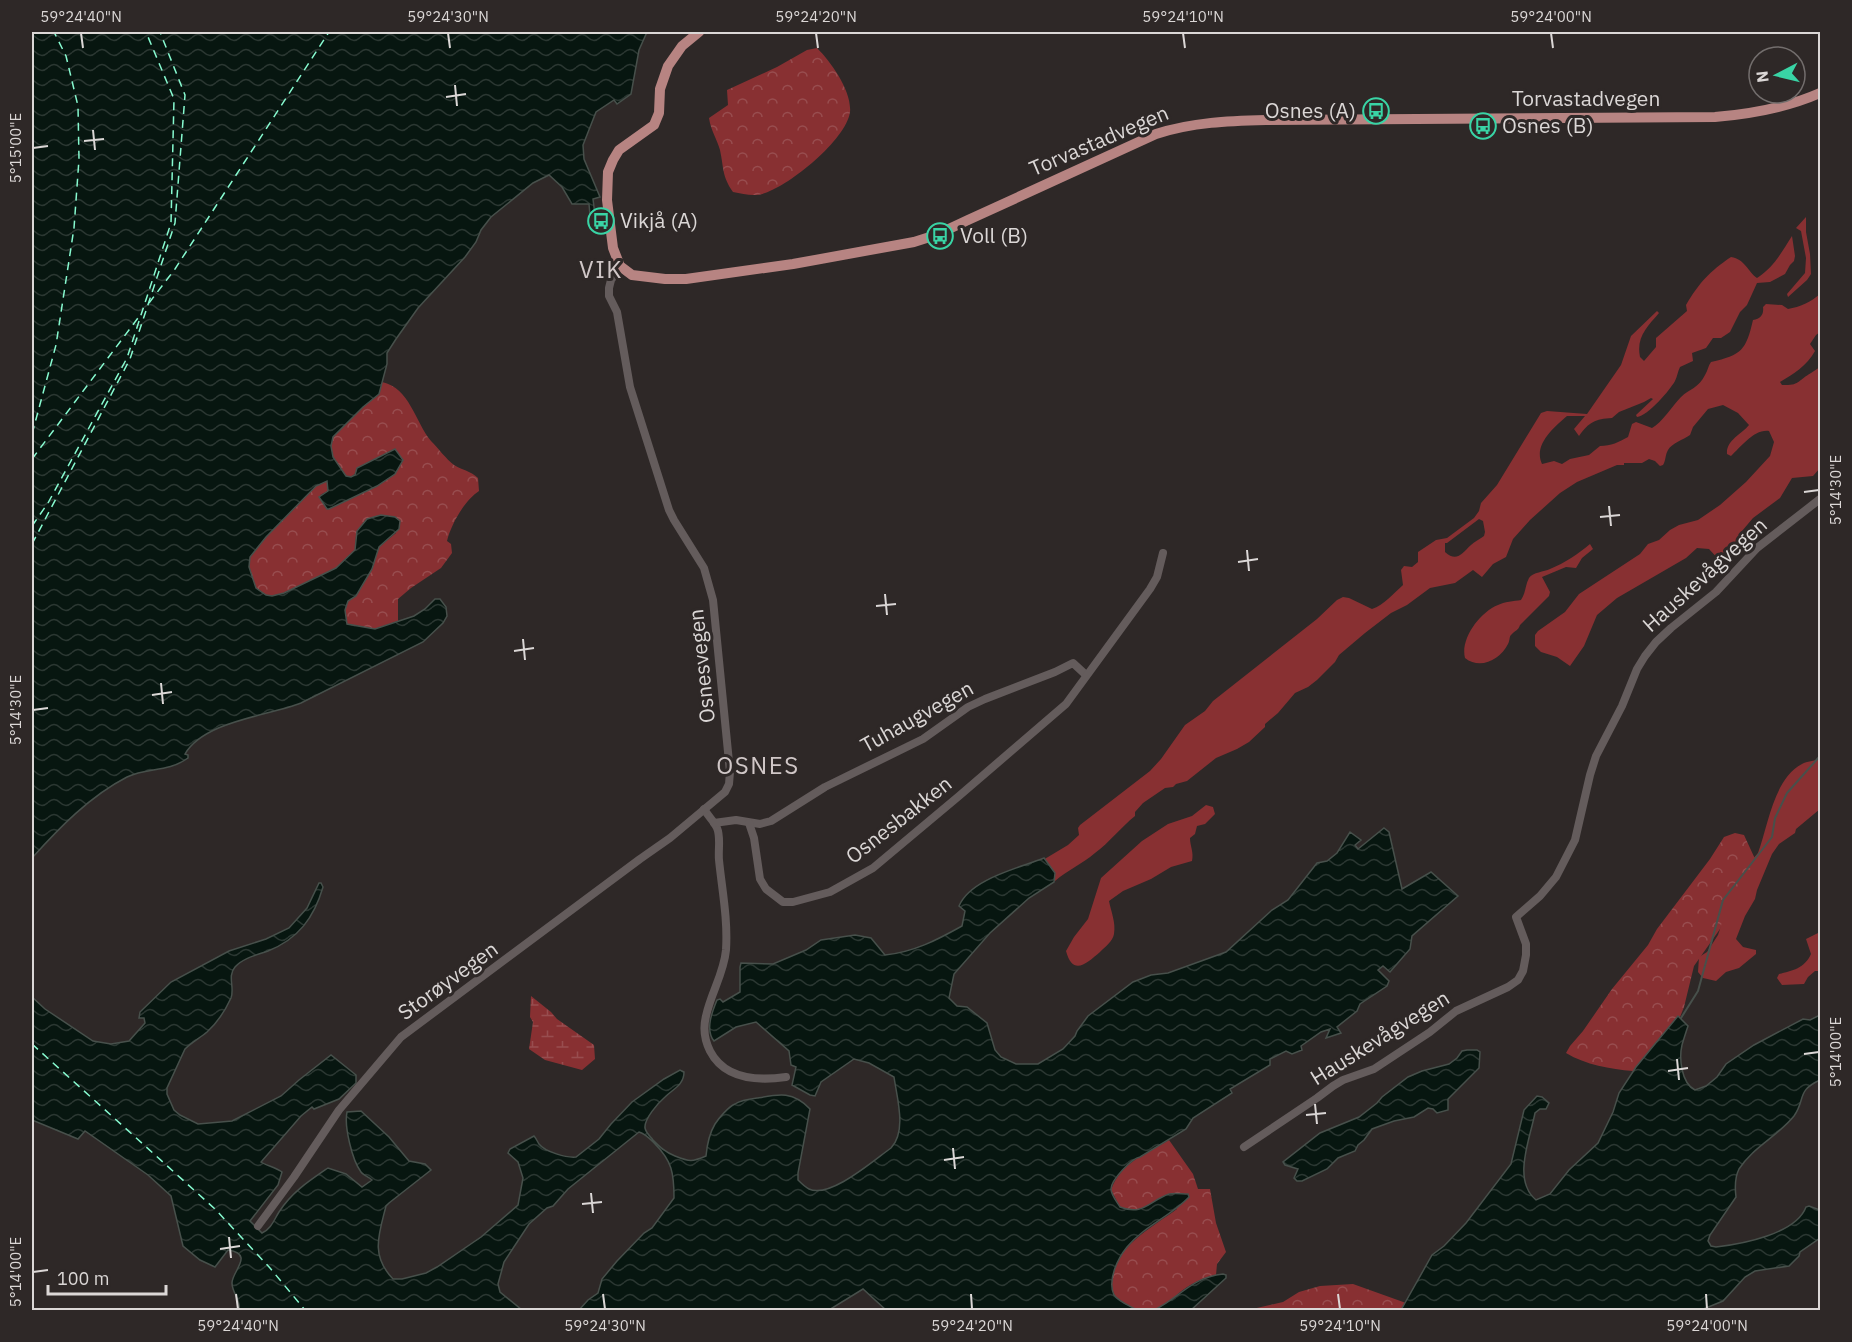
<svg xmlns="http://www.w3.org/2000/svg" width="1852" height="1342" font-family="'IBM Plex Sans',sans-serif">
<defs>
<pattern id="forest-crowns" width="20" height="18" patternUnits="userSpaceOnUse" patternTransform="scale(1.5)"><rect width="20" height="18" fill="#883032"/><path d="M2 6a3 3 0 1 1 6 0M12 15a3 3 0 1 1 6 0" fill="none" stroke="#984d4f"/></pattern>
<pattern id="wetland-marsh" width="20" height="14" patternUnits="userSpaceOnUse" patternTransform="scale(1.5)"><rect width="20" height="14" fill="#883032"/><path d="M1 5h8M5 5V1M11 12h8M15 12V8" fill="none" stroke="#984d4f"/></pattern>
<pattern id="water-waves" width="16" height="10" patternUnits="userSpaceOnUse" patternTransform="scale(1.5)"><rect width="16" height="10" fill="#071610"/><path d="M0 5q4-4 8 0t8 0" fill="none" stroke="#2b3732"/></pattern>
</defs>
<rect width="100%" height="100%" fill="#2e2827"/>
<g fill="#883032" fill-rule="evenodd">
<polygon points="1806,217 1806,232 1810,254 1811,274 1807,280 1788,297 1787,294 1805,273 1806,258 1801,231 1796,228"/>
<path d="M 1792,236 L 1795,256 L 1794,261 L 1790,265 L 1785,274 L 1770,282 L 1757,283 L 1747,305 L 1740,312 L 1730,332 L 1721,338 L 1713,338 L 1706,348 L 1692,353 L 1693,361 L 1680,367 C 1678,371 1677,377 1675,381 C 1670,390 1648,416 1637,417 L 1636,415 L 1653,399 L 1651,398 L 1644,402 L 1619,412 L 1612,418 C 1595,419 1589,422 1579,436 L 1574,429 L 1585,416 L 1567,416 C 1554,427 1533,445 1542,464 L 1554,461 L 1562,464 L 1570,459 L 1589,455 L 1600,446 C 1611,446 1619,442 1628,437 L 1632,424 L 1636,422 L 1652,428 C 1662,423 1672,406 1681,397 C 1689,389 1699,388 1705,375 C 1708,370 1708,366 1711,362 C 1742,355 1746,350 1753,320 C 1761,319 1764,314 1763,307 L 1766,304 L 1782,305 L 1788,309 C 1800,307 1811,302 1820,294 L 1820,332 L 1816,335 L 1810,344 L 1815,351 C 1807,366 1793,374 1780,382 L 1782,385 C 1800,386 1798,380 1811,373 C 1814,371 1817,369 1820,367 L 1820,468 L 1813,476 L 1792,478 L 1780,498 L 1753,518 L 1742,531 L 1724,562 L 1721,562 L 1709,549 L 1697,548 L 1686,558 L 1617,598 L 1597,615 L 1584,646 L 1570,666 L 1557,657 L 1541,652 L 1535,646 L 1535,635 L 1538,631 L 1565,612 L 1579,594 L 1640,554 L 1648,544 L 1659,540 L 1670,530 L 1679,525 L 1698,520 L 1720,505 L 1746,482 L 1770,456 L 1774,442 L 1769,431 C 1754,429 1741,447 1731,456 L 1727,454 C 1726,440 1741,435 1749,425 L 1738,413 L 1723,405 L 1708,409 L 1693,427 L 1690,435 C 1683,440 1672,443 1668,450 C 1665,455 1666,460 1663,465 L 1660,466 L 1655,461 L 1649,459 L 1642,463 L 1624,463 L 1624,465 L 1617,465 L 1577,482 L 1560,493 L 1530,520 L 1513,539 L 1506,557 L 1493,564 L 1482,577 L 1473,570 L 1455,583 L 1430,588 L 1407,605 L 1391,613 L 1365,633 L 1339,655 L 1335,662 L 1317,680 L 1308,687 L 1295,693 L 1278,713 L 1265,724 L 1265,727 L 1249,742 L 1237,749 L 1216,758 L 1187,781 L 1176,784 L 1173,787 L 1165,788 L 1143,803 L 1135,812 L 1135,816 C 1121,827 1110,842 1095,853 C 1082,864 1068,870 1055,881 L 1043,860 L 1068,845 L 1079,835 L 1078,828 L 1080,825 L 1150,771 L 1161,759 L 1185,725 L 1205,711 L 1213,701 L 1317,619 L 1337,600 L 1343,597 L 1349,598 L 1372,609 C 1384,605 1394,593 1403,585 L 1401,570 L 1404,566 L 1412,567 L 1418,562 L 1418,552 L 1436,540 L 1447,538 L 1474,518 L 1479,511 L 1481,503 L 1497,485 L 1541,413 L 1547,411 L 1587,414 L 1621,365 L 1631,336 L 1657,311 L 1659,313 C 1647,327 1636,337 1640,357 L 1644,361 L 1656,347 L 1656,338 L 1687,311 L 1686,305 C 1699,283 1710,271 1731,257 C 1745,259 1748,272 1757,278 C 1774,267 1781,253 1792,236 ZM 1479,519 L 1483,521 L 1485,532 L 1484,536 C 1480,539 1474,542 1471,545 C 1462,553 1457,563 1445,552 L 1445,543 L 1447,543 Z"/>
<path d="M 1590,544 L 1593,549 L 1582,558 L 1576,568 L 1566,567 L 1542,577 L 1550,592 L 1549,596 L 1520,625 C 1518,631 1515,630 1511,635 C 1509,637 1510,641 1508,644 C 1500,660 1480,670 1465,658 C 1460,639 1480,612 1498,605 C 1504,602 1514,601 1521,600 C 1526,593 1525,585 1529,578 C 1533,572 1544,572 1550,569 C 1565,563 1578,554 1590,544 Z"/>
<path d="M 1820,759 L 1820,809 L 1796,829 L 1795,833 L 1779,844 L 1772,854 L 1757,890 L 1755,899 L 1745,916 L 1736,939 L 1743,947 L 1756,950 L 1756,954 L 1739,968 L 1726,972 L 1716,981 L 1703,978 L 1698,972 L 1699,957 L 1707,952 L 1718,935 L 1720,929 L 1721,913 L 1752,860 L 1758,853 C 1768,826 1774,778 1802,764 C 1807,761 1814,761 1820,759 Z"/>
<path d="M 1206,805 L 1213,807 L 1215,814 L 1205,824 L 1197,826 L 1195,834 L 1190,838 C 1190,846 1194,852 1192,861 L 1171,867 L 1151,879 L 1123,891 L 1109,901 C 1111,912 1116,922 1114,934 C 1113,941 1105,947 1100,952 C 1087,963 1073,977 1066,951 L 1074,937 L 1088,919 L 1101,878 L 1142,841 L 1168,824 L 1192,816 Z"/>
<path d="M 1820,932 L 1820,971 L 1815,971 L 1808,977 L 1804,984 L 1782,985 L 1777,978 L 1779,974 C 1792,971 1805,968 1811,954 L 1806,939 Z"/>
</g>
<g fill="url(#forest-crowns)">
<path d="M 817,48 C 831,62 852,91 850,112 C 846,140 790,185 765,193 C 755,197 744,194 733,192 C 722,176 724,169 720,150 C 717,139 711,131 709,118 L 728,105 L 727,90 L 777,67 L 807,50 Z"/>
<path d="M 382,382 C 410,388 415,422 431,441 C 438,448 446,459 454,465 C 462,470 471,471 478,478 L 479,491 C 465,500 451,524 447,541 L 451,544 L 452,553 L 441,568 L 411,588 L 398,599 L 398,621 L 375,629 L 347,625 L 345,610 L 348,601 L 356,596 L 372,569 L 379,547 L 396,533 L 356,536 L 355,550 L 336,568 L 284,593 L 272,596 L 266,595 L 256,588 L 249,567 L 250,557 L 266,537 L 316,486 L 327,480 L 328,491 L 320,495 L 376,486 L 357,472 L 351,477 L 346,476 L 333,457 L 331,446 L 333,437 L 363,407 L 378,394 Z"/>
<path d="M 1735,833 L 1744,835 L 1756,861 L 1734,892 L 1726,909 L 1720,929 L 1694,966 L 1684,1007 L 1680,1017 L 1678,1016 L 1633,1071 C 1610,1069 1586,1065 1566,1053 L 1570,1046 L 1583,1031 L 1612,989 L 1648,945 L 1657,929 L 1710,859 L 1724,837 Z"/>
<path d="M 1169,1140 L 1193,1174 L 1198,1189 L 1210,1189 L 1216,1223 L 1226,1252 L 1217,1264 L 1216,1275 C 1203,1277 1189,1285 1179,1293 C 1171,1300 1163,1309 1152,1310 C 1140,1312 1127,1308 1118,1299 C 1113,1295 1112,1289 1112,1282 C 1112,1248 1154,1226 1177,1209 L 1170,1194 C 1153,1203 1140,1215 1120,1207 L 1111,1190 C 1120,1163 1147,1153 1169,1140 Z"/>
<polygon points="1353,1284 1406,1303 1401,1310 1248,1310 1283,1302 1299,1292 1320,1286"/>
</g>
<polygon fill="url(#wetland-marsh)" points="531,996 551,1012 557,1019 594,1045 595,1059 582,1070 545,1060 529,1049 533,1022 530,1017"/>
<g fill="url(#water-waves)" stroke="#47504b" stroke-width="1.5">
<path d="M 32,32 L 647,32 L 639,50 L 631,94 L 617,104 L 614,100 L 596,112 L 583,145 L 584,159 L 600,197 L 593,199 L 595,215 L 590,215 L 589,204 L 572,204 L 562,187 L 549,175 L 533,183 L 491,217 L 481,230 L 476,242 L 465,257 L 418,308 L 396,339 L 387,353 L 387,364 L 379,394 L 363,407 L 333,437 L 331,446 L 333,457 L 346,476 L 351,477 L 355,475 L 357,468 L 395,449 L 403,460 L 395,474 L 377,486 L 329,509 L 327,509 L 319,497 L 328,491 L 327,481 L 316,486 L 266,537 L 250,557 L 249,567 L 256,588 L 266,595 L 272,596 L 284,593 L 336,568 L 355,550 L 357,531 L 367,519 L 381,515 L 395,517 L 400,521 L 399,529 L 379,547 L 372,569 L 356,596 L 348,601 L 345,610 L 347,624 L 375,629 L 414,616 L 425,609 L 435,599 L 440,599 L 446,607 L 447,616 L 443,623 L 423,642 L 301,703 C 268,716 204,721 185,754 L 188,755 L 188,758 C 167,773 148,767 127,777 C 90,796 59,828 32,858 Z"/>
<path d="M 1384,828 L 1389,832 L 1402,889 L 1431,872 L 1458,896 L 1412,936 L 1410,949 L 1390,972 L 1383,966 L 1378,970 L 1389,981 L 1387,986 L 1360,1004 L 1357,1011 L 1337,1027 L 1341,1033 L 1326,1038 L 1330,1029 L 1321,1032 L 1301,1046 L 1302,1050 L 1292,1054 L 1286,1051 L 1270,1059 L 1270,1065 L 1230,1089 L 1232,1093 L 1193,1118 L 1186,1129 L 1140,1157 C 1132,1158 1111,1180 1111,1189 C 1111,1195 1117,1202 1120,1207 C 1143,1216 1149,1201 1169,1194 C 1174,1193 1182,1194 1188,1194 L 1189,1197 C 1171,1216 1143,1227 1127,1247 C 1118,1258 1107,1280 1114,1295 C 1119,1302 1130,1306 1137,1310 L 886,1310 L 863,1289 L 829,1310 L 579,1310 L 588,1300 L 598,1293 L 602,1279 L 617,1261 L 644,1233 L 652,1228 L 674,1198 C 674,1173 672,1161 655,1144 C 650,1139 646,1134 639,1132 L 568,1189 L 553,1206 L 547,1208 L 529,1224 L 504,1262 L 498,1284 L 500,1292 L 522,1310 L 239,1310 C 241,1300 232,1293 232,1283 C 232,1271 255,1254 228,1250 L 215,1267 L 200,1260 L 183,1246 L 171,1196 L 148,1175 L 85,1131 L 78,1139 L 32,1120 L 32,997 L 45,1009 L 93,1041 L 111,1044 L 129,1041 L 145,1023 L 144,1018 L 139,1018 L 140,1012 L 171,982 L 229,951 L 266,939 L 289,928 L 307,908 L 319,883 L 321,883 L 323,887 C 314,918 298,939 268,951 C 257,955 243,958 235,967 C 227,976 235,988 231,998 C 225,1011 217,1023 207,1032 C 200,1038 192,1042 185,1049 L 167,1088 L 167,1094 L 174,1110 L 180,1115 L 198,1124 L 232,1121 L 281,1096 L 299,1080 L 331,1055 L 356,1075 L 356,1083 L 339,1099 L 314,1109 L 312,1107 L 301,1116 L 261,1162 C 267,1166 275,1167 282,1172 L 278,1185 L 250,1221 L 262,1233 C 271,1229 274,1220 279,1212 C 292,1192 309,1181 328,1168 L 346,1174 L 362,1187 L 372,1180 C 369,1177 363,1175 361,1172 C 352,1160 344,1126 347,1112 L 361,1111 L 389,1137 L 409,1161 L 425,1164 L 431,1170 L 389,1203 L 386,1206 C 379,1234 370,1255 393,1279 L 402,1279 L 426,1273 L 437,1267 L 481,1237 L 518,1205 L 523,1178 L 518,1162 L 508,1153 L 510,1149 L 534,1136 C 536,1138 537,1141 539,1144 C 545,1152 567,1158 576,1157 L 599,1139 L 611,1124 L 632,1102 L 664,1079 L 680,1070 L 684,1072 C 684,1085 673,1089 665,1097 C 658,1103 644,1119 645,1128 C 646,1133 650,1136 653,1140 C 660,1147 665,1152 675,1156 C 690,1162 692,1162 706,1156 C 707,1145 709,1134 715,1124 C 719,1118 728,1107 735,1104 C 741,1100 750,1099 758,1098 C 779,1094 793,1091 810,1109 L 798,1173 L 798,1180 C 801,1183 805,1187 809,1189 C 830,1199 874,1160 891,1148 C 907,1131 897,1098 894,1077 L 869,1063 L 854,1059 L 821,1082 L 815,1096 L 810,1095 L 792,1085 L 796,1067 L 791,1065 L 789,1051 L 756,1022 L 736,1027 L 714,1041 C 705,1030 712,1012 717,1000 L 720,999 L 723,1002 L 740,992 L 740,967 L 741,963 L 773,964 L 806,950 L 821,940 L 855,935 L 871,938 L 885,955 C 914,952 937,940 962,926 L 965,911 L 959,906 C 970,879 1019,868 1044,858 L 1055,873 L 1054,882 L 1029,898 L 990,933 L 954,974 L 949,998 L 957,1006 L 967,1007 L 987,1023 L 995,1050 L 1001,1057 L 1016,1064 L 1038,1064 L 1063,1049 L 1075,1036 L 1077,1031 L 1088,1016 L 1133,982 L 1151,975 L 1168,973 L 1226,952 L 1272,910 L 1288,900 L 1317,863 L 1327,861 L 1337,853 L 1350,832 L 1361,840 L 1355,845 L 1358,849 Z"/>
<path d="M 1820,1015 L 1820,1080 C 1796,1091 1806,1099 1794,1116 C 1778,1136 1753,1147 1739,1169 C 1735,1177 1735,1189 1736,1197 L 1710,1235 L 1708,1241 L 1711,1246 L 1716,1247 C 1742,1244 1796,1234 1806,1207 L 1809,1206 L 1820,1210 L 1820,1238 L 1800,1252 L 1799,1256 L 1789,1266 L 1755,1271 L 1745,1277 L 1723,1301 L 1701,1310 L 1401,1310 L 1432,1255 L 1444,1246 L 1466,1223 L 1511,1164 L 1524,1110 L 1537,1096 L 1542,1097 L 1549,1103 L 1546,1109 L 1540,1109 L 1535,1113 C 1530,1139 1512,1180 1536,1200 L 1550,1194 L 1569,1170 L 1598,1143 L 1613,1112 L 1619,1093 L 1636,1067 L 1678,1016 L 1688,1026 C 1686,1032 1684,1038 1682,1045 C 1679,1058 1681,1083 1695,1090 L 1706,1086 L 1717,1077 L 1726,1064 L 1754,1045 L 1803,1019 L 1810,1020 Z"/>
<polygon points="1467,1050 1477,1050 1480,1052 1479,1068 1448,1099 1448,1110 1437,1113 1433,1109 1428,1108 1414,1117 1394,1121 1372,1129 1364,1140 1358,1145 1355,1151 1338,1158 1327,1169 1302,1181 1297,1181 1294,1178 1298,1169 1285,1165 1283,1162 1320,1133 1359,1117 1377,1103 1382,1097 1408,1077 1422,1071 1449,1064 1457,1058 1462,1051"/>
<path d="M 1223,1274 L 1226,1275 L 1226,1278 L 1191,1310 L 1154,1310 C 1181,1297 1190,1278 1223,1274 Z"/>
</g>
<g fill="none" stroke-linecap="round" stroke-linejoin="round">
<polyline stroke="#47504b" stroke-width="2" points="1681,1018 1698,991 1723,900 1772,837 1775,818 1787,793 1820,756"/>
<g stroke="#87fad0" stroke-width="1.5" stroke-dasharray="8 6" stroke-linecap="butt">
<polyline points="149,303 175,269 329,32"/>
<polyline points="32,434 56,345 74,228 79,159 78,106 66,56 54,32"/>
<polyline points="32,459 141,314"/>
<polyline points="32,526 48,503 127,358 171,223 174,99 146,32"/>
<polyline points="32,544 130,359 175,223 185,95 160,32"/>
<polyline points="32,1044 215,1209 270,1268 305,1310"/>
</g>
<g stroke="#645c5c" stroke-width="8">
<path d="M 704,809 C 708,816 714,821 717,828 C 721,837 718,849 719,860 C 722,890 728,919 726,950 C 724,973 711,993 706,1016 C 703,1028 704,1039 710,1051 C 725,1080 758,1081 786,1077"/>
<polyline points="714,823 736,820 760,824 771,821 825,787 923,739 968,707 985,699 1055,672 1073,663 1086,675"/>
<polyline points="749,823 754,838 760,879 766,889 783,902 793,902 830,892 873,868 959,796 1066,704 1150,589 1157,577 1163,553"/>
<polyline points="1244,1147 1317,1098 1333,1086 1343,1080 1374,1069 1430,1032 1456,1011 1508,987 1518,980 1523,971 1526,955 1526,944 1516,917 1540,896 1556,877 1575,840 1590,775 1596,756 1622,706 1637,669 1645,656 1656,642 1671,628 1716,592 1757,548 1820,499"/>
<polyline points="258,1226 294,1177 339,1110 401,1037 640,859 670,838 725,792 729,784 730,772 713,600 704,568 674,520 669,510 630,387 617,312 609,296 609,288 611,280 616,273 622,268"/>
</g>
<path stroke="#b78482" stroke-width="10" d="M 699,32 L 682,46 L 668,66 L 660,89 L 659,113 L 654,125 L 619,150 L 613,160 L 608,172 L 607,200 L 613,248 L 620,266 L 632,275 L 665,279 L 686,279 L 793,264 L 914,242 L 936,235 L 968,220 L 1156,134 C 1193,122 1229,121 1266,120 L 1715,117 C 1751,114 1786,108 1820,93"/>
</g>
<path fill="none" stroke="#dbd7d6" stroke-width="2" d="M 81,33 L 83,48M 448,33 L 450,48M 816,33 L 818,48M 1183,33 L 1185,48M 1551,33 L 1553,48M 455,85 L 457,106M 446,97 L 466,94M 93,130 L 95,150M 84,141 L 104,139M 33,148 L 48,146M 1804,492 L 1819,490M 1609,506 L 1611,526M 1600,517 L 1620,515M 1247,550 L 1249,571M 1238,562 L 1258,559M 885,594 L 887,615M 876,606 L 896,604M 523,639 L 525,660M 514,651 L 534,648M 161,683 L 163,704M 152,695 L 172,692M 33,710 L 48,708M 1804,1054 L 1819,1052M 1677,1059 L 1679,1080M 1668,1071 L 1688,1068M 1315,1104 L 1317,1124M 1306,1115 L 1326,1113M 953,1148 L 955,1169M 944,1160 L 964,1157M 591,1193 L 593,1213M 582,1204 L 602,1202M 229,1237 L 231,1258M 220,1249 L 240,1246M 33,1272 L 48,1270M 236,1294 L 238,1309M 603,1294 L 605,1309M 971,1294 L 972,1309M 1338,1294 L 1340,1309M 1706,1294 L 1707,1309"/>
<defs>
<g id="bus-ring" transform="scale(1.35)"><circle r="9.5" fill="#2e2827" stroke="#39d4a5" stroke-width="1.5"/><path d="M-5-6H5V4H4V6H2V4H-2V6H-4V4H-5ZM-3.5-4V0h7V-4ZM-3.5 1.2v1.5H-2V1.2ZM2 1.2v1.5H3.5V1.2Z" fill="#39d4a5"/></g>
</defs>
<g fill-rule="evenodd">
<use href="#bus-ring" x="1376" y="111"/>
<use href="#bus-ring" x="1483" y="126"/>
<use href="#bus-ring" x="601" y="221"/>
<use href="#bus-ring" x="940" y="236"/>
</g>
<g text-anchor="middle" stroke-width="6" stroke-linejoin="round" paint-order="stroke">
<g font-size="21" fill="#dbd7d6" stroke="#2e2827">
<text x="1586" y="106">Torvastadvegen</text>
<text transform="translate(1099 141) rotate(-23)" y="7">Torvastadvegen</text>
<text transform="translate(1705 575) rotate(-42)" y="7">Hauskevågvegen</text>
<text transform="translate(702 666) rotate(-96)" y="7">Osnesvegen</text>
<text transform="translate(917 717) rotate(-29)" y="7">Tuhaugvegen</text>
<text transform="translate(899 820) rotate(-38)" y="7">Osnesbakken</text>
<text transform="translate(448 981) rotate(-36)" y="7">Storøyvegen</text>
<text transform="translate(1380 1038) rotate(-32)" y="7">Hauskevågvegen</text>
</g>
<g font-size="21" fill="#dbd7d6" stroke="#2e2827" text-anchor="start">
<text x="1356" y="118" text-anchor="end">Osnes (A)</text>
<text x="1502" y="133">Osnes (B)</text>
<text x="620" y="228">Vikjå (A)</text>
<text x="960" y="243">Voll (B)</text>
</g>
<g font-size="24" letter-spacing="1.5" fill="#d0c7c7" stroke="#2e2827">
<text x="601" y="278">VIK</text>
<text x="758" y="774">OSNES</text>
</g>
</g>
<rect width="1852" height="1342" fill="none" stroke="#2e2827" stroke-width="66"/>
<g transform="translate(1777 75) rotate(263)"><circle r="28" fill="#2e2827" stroke="#736e6d" stroke-width="1.5"/>
<path d="M0-4.5L10 22L0 15L-10 22Z" fill="#39d4a5"/>
<text y="-9" font-size="16" font-weight="bold" text-anchor="middle" fill="#dbd7d6">N</text>
</g>
<path d="M48 1285v9h118v-9" fill="none" stroke="#dbd7d6" stroke-width="3"/>
<text x="57" y="1285" font-size="18" fill="#dbd7d6" stroke="#2e2827" stroke-width="4.5" paint-order="stroke">100 m</text>
<rect x="33" y="33" width="1786" height="1276" fill="none" stroke="#dbd7d6" stroke-width="2"/>
<g font-size="15" text-anchor="middle" fill="#dbd7d6">
<text x="81" y="22">59°24'40"N</text>
<text x="448" y="22">59°24'30"N</text>
<text x="816" y="22">59°24'20"N</text>
<text x="1183" y="22">59°24'10"N</text>
<text x="1551" y="22">59°24'00"N</text>
<text transform="translate(16 148) rotate(-90)" y="5">5°15'00"E</text>
<text transform="translate(1836 490) rotate(-90)" y="5">5°14'30"E</text>
<text transform="translate(16 710) rotate(-90)" y="5">5°14'30"E</text>
<text transform="translate(1836 1052) rotate(-90)" y="5">5°14'00"E</text>
<text transform="translate(16 1272) rotate(-90)" y="5">5°14'00"E</text>
<text x="238" y="1331">59°24'40"N</text>
<text x="605" y="1331">59°24'30"N</text>
<text x="972" y="1331">59°24'20"N</text>
<text x="1340" y="1331">59°24'10"N</text>
<text x="1707" y="1331">59°24'00"N</text>
</g>
</svg>
